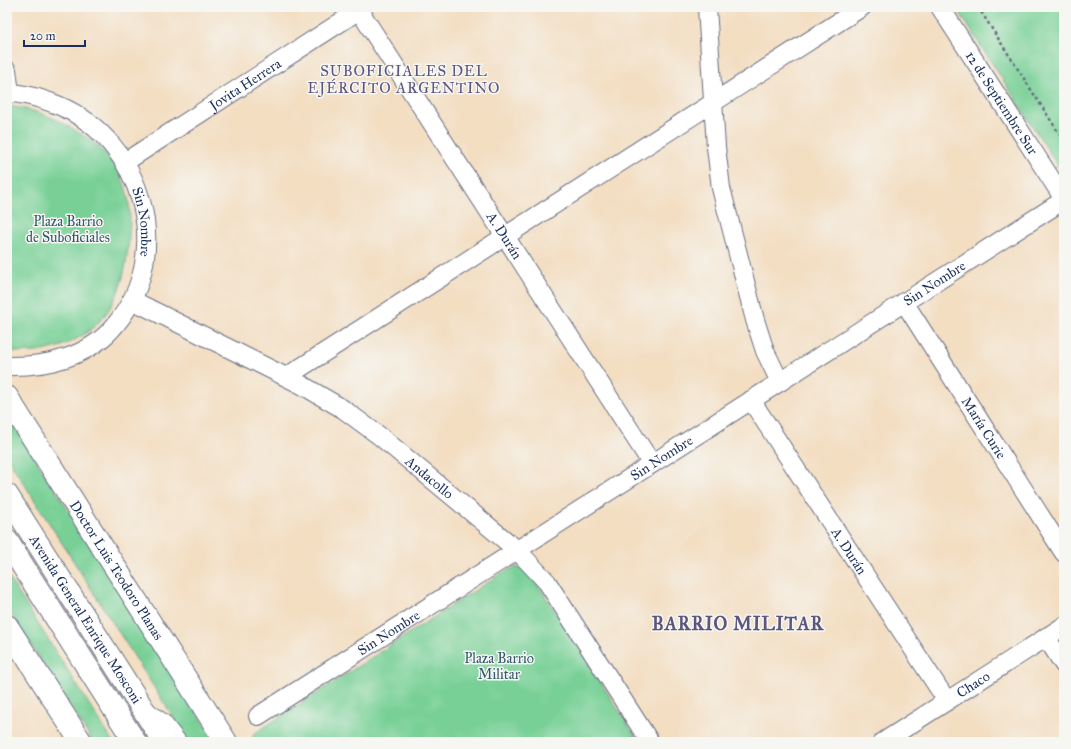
<svg xmlns="http://www.w3.org/2000/svg" width="1071" height="749" font-family="'IM FELL Great Primer',serif">
<rect width="100%" height="100%" fill="#f6f6f2"/>
<filter id="ink" filterUnits="userSpaceOnUse"><feTurbulence type="fractalNoise" baseFrequency=".025" numOctaves="2"/><feDisplacementMap in="SourceGraphic" scale="8" xChannelSelector="R" yChannelSelector="G"/><feConvolveMatrix kernelMatrix="1 2 1 2 8 2 1 2 1" color-interpolation-filters="sRGB"/></filter>
<filter id="wash" filterUnits="userSpaceOnUse"><feTurbulence type="fractalNoise" baseFrequency=".012" numOctaves="4" result="noise"/><feDisplacementMap in="SourceGraphic" scale="16" xChannelSelector="R" yChannelSelector="G"/><feGaussianBlur stdDeviation="0.9" result="paint"/><feColorMatrix in="noise" values="0 0 0 0 0 0 0 0 0 0 0 0 0 0 0 0 0 1.4 0 .05"/><feComposite in="paint" operator="in"/></filter>
<g filter="url(#wash)">
<rect width="100%" height="100%" fill="#f3dec2"/>
<g fill="#78d096" stroke="#4a807a">
<polygon points="956,7 1064,7 1064,175"/>
<path d="M 7,106 C 29,108 51,116 70,127 C 90,139 109,152 120,174 C 130,193 131,215 129,236 C 126,286 112,327 61,346 C 43,352 25,355 7,350 Z"/>
<polygon points="7,414 216,742 189,742 7,457"/>
<polygon points="517,567 523,569 533,577 639,742 257,742 252,735 505,571"/>
<polygon points="7,575 113,742 93,742 7,607"/>
</g>
</g>
<g filter="url(#ink)">
<g fill="none" stroke-linecap="round" stroke-linejoin="round">
<g stroke="#676c81" stroke-width="11">
<polyline id="lane" points="151,709 166,720 183,742"/>
</g>
<g stroke="#676c81" stroke-width="20">
<g id="street">
<path id="s1" d="M 357,7 L 652,464"/>
<polyline points="707,7 716,147 721,188 755,320 765,351 780,382"/>
<path id="s2" d="M 940,7 L 1064,199"/>
<polyline points="7,70 10,93"/>
<path id="s3" d="M 7,93 C 25,93 43,99 60,106 C 143,142 175,253 116,324 C 90,357 46,367 7,366"/>
<path id="s4" d="M 125,162 L 364,7"/>
<path id="s5" d="M 132,300 L 302,385 L 343,409 L 381,437 L 517,550 L 547,582 L 650,742"/>
<path id="s6" d="M 904,302 L 1064,553"/>
<polyline points="286,377 862,7"/>
<path id="s7" d="M 751,400 L 947,701"/>
<polyline points="1046,637 1064,665"/>
<path id="s8" d="M 258,716 L 1064,200"/>
<path id="s9" d="M 883,742 L 1064,626"/>
</g>
</g>
<g stroke="#676c81" stroke-width="24">
<g id="secondary">
<path id="s10" d="M 7,397 L 226,742"/>
<polyline points="7,626 81,742"/>
</g>
</g>
<g stroke="#676c81" stroke-width="24">
<g id="highway">
<path id="s11" d="M 7,495 L 164,742"/>
<polyline points="7,541 135,742"/>
</g>
</g>
<g stroke="#676c81" stroke-width="2.5" stroke-dasharray="3 3" stroke-linecap="butt">
<polyline points="978,7 1064,141"/>
<polyline points="7,598 12,606"/>
</g>
<use href="#lane" stroke="#fff" stroke-width="9"/>
<use href="#street" stroke="#fff" stroke-width="18"/>
<use href="#secondary" stroke="#fff" stroke-width="22"/>
<use href="#highway" stroke="#fff" stroke-width="22"/>
</g>
</g>
<g text-anchor="middle" stroke-width="3" stroke-linejoin="round" paint-order="stroke">
<g font-size="14" fill="#1b2f5e" stroke="#f6f6f2">
<text dy="5" stroke="none"><textPath href="#s4" startOffset="143">Jovita Herrera</textPath></text>
<text dy="5" stroke="none"><textPath href="#s2" startOffset="114">12 de Septiembre Sur</textPath></text>
<text dy="5" stroke="none"><textPath href="#s3" startOffset="205">Sin Nombre</textPath></text>
<text dy="5" stroke="none"><textPath href="#s1" startOffset="272">A. Durán</textPath></text>
<text dy="5" stroke="none"><textPath href="#s8" startOffset="803">Sin Nombre</textPath></text>
<text dy="5" stroke="none"><textPath href="#s6" startOffset="149">María Curie</textPath></text>
<text dy="5" stroke="none"><textPath href="#s8" startOffset="479">Sin Nombre</textPath></text>
<text dy="5" stroke="none"><textPath href="#s5" startOffset="348">Andacollo</textPath></text>
<text dy="5" stroke="none"><textPath href="#s7" startOffset="180">A. Durán</textPath></text>
<text dy="5" stroke="none"><textPath href="#s10" startOffset="205">Doctor Luis Teodoro Planas</textPath></text>
<text dy="5" stroke="none"><textPath href="#s11" startOffset="147">Avenida General Enrique Mosconi</textPath></text>
<text dy="5" stroke="none"><textPath href="#s8" startOffset="155">Sin Nombre</textPath></text>
<text dy="5" stroke="none"><textPath href="#s9" startOffset="107">Chaco</textPath></text>
</g>
<g font-size="14" fill="#32576c" stroke="#f6f6f2">
<text x="68" y="226">Plaza Barrio<tspan x="68" dy="16">de Suboficiales</tspan></text>
<text x="499" y="663">Plaza Barrio<tspan x="499" dy="16">Militar</tspan></text>
</g>
<g font-size="15" letter-spacing="1" fill="#5c557e" stroke="#f6f6f2">
<text x="404" y="76">SUBOFICIALES DEL<tspan x="404" dy="17">EJÉRCITO ARGENTINO</tspan></text>
</g>
<g font-size="18" font-weight="bold" letter-spacing="1" fill="#5c557e" stroke="#f6f6f2">
<text x="738" y="630">BARRIO MILITAR</text>
</g>
</g>
<rect width="1071" height="749" fill="none" stroke="#f6f6f2" stroke-width="24"/>
<path d="M24 40v6h61v-6" fill="none" stroke="#1b2f5e" stroke-width="2"/>
<text x="30" y="40" font-size="12" fill="#1b2f5e" stroke="#f6f6f2" stroke-width="3" paint-order="stroke">20 m</text>
</svg>
